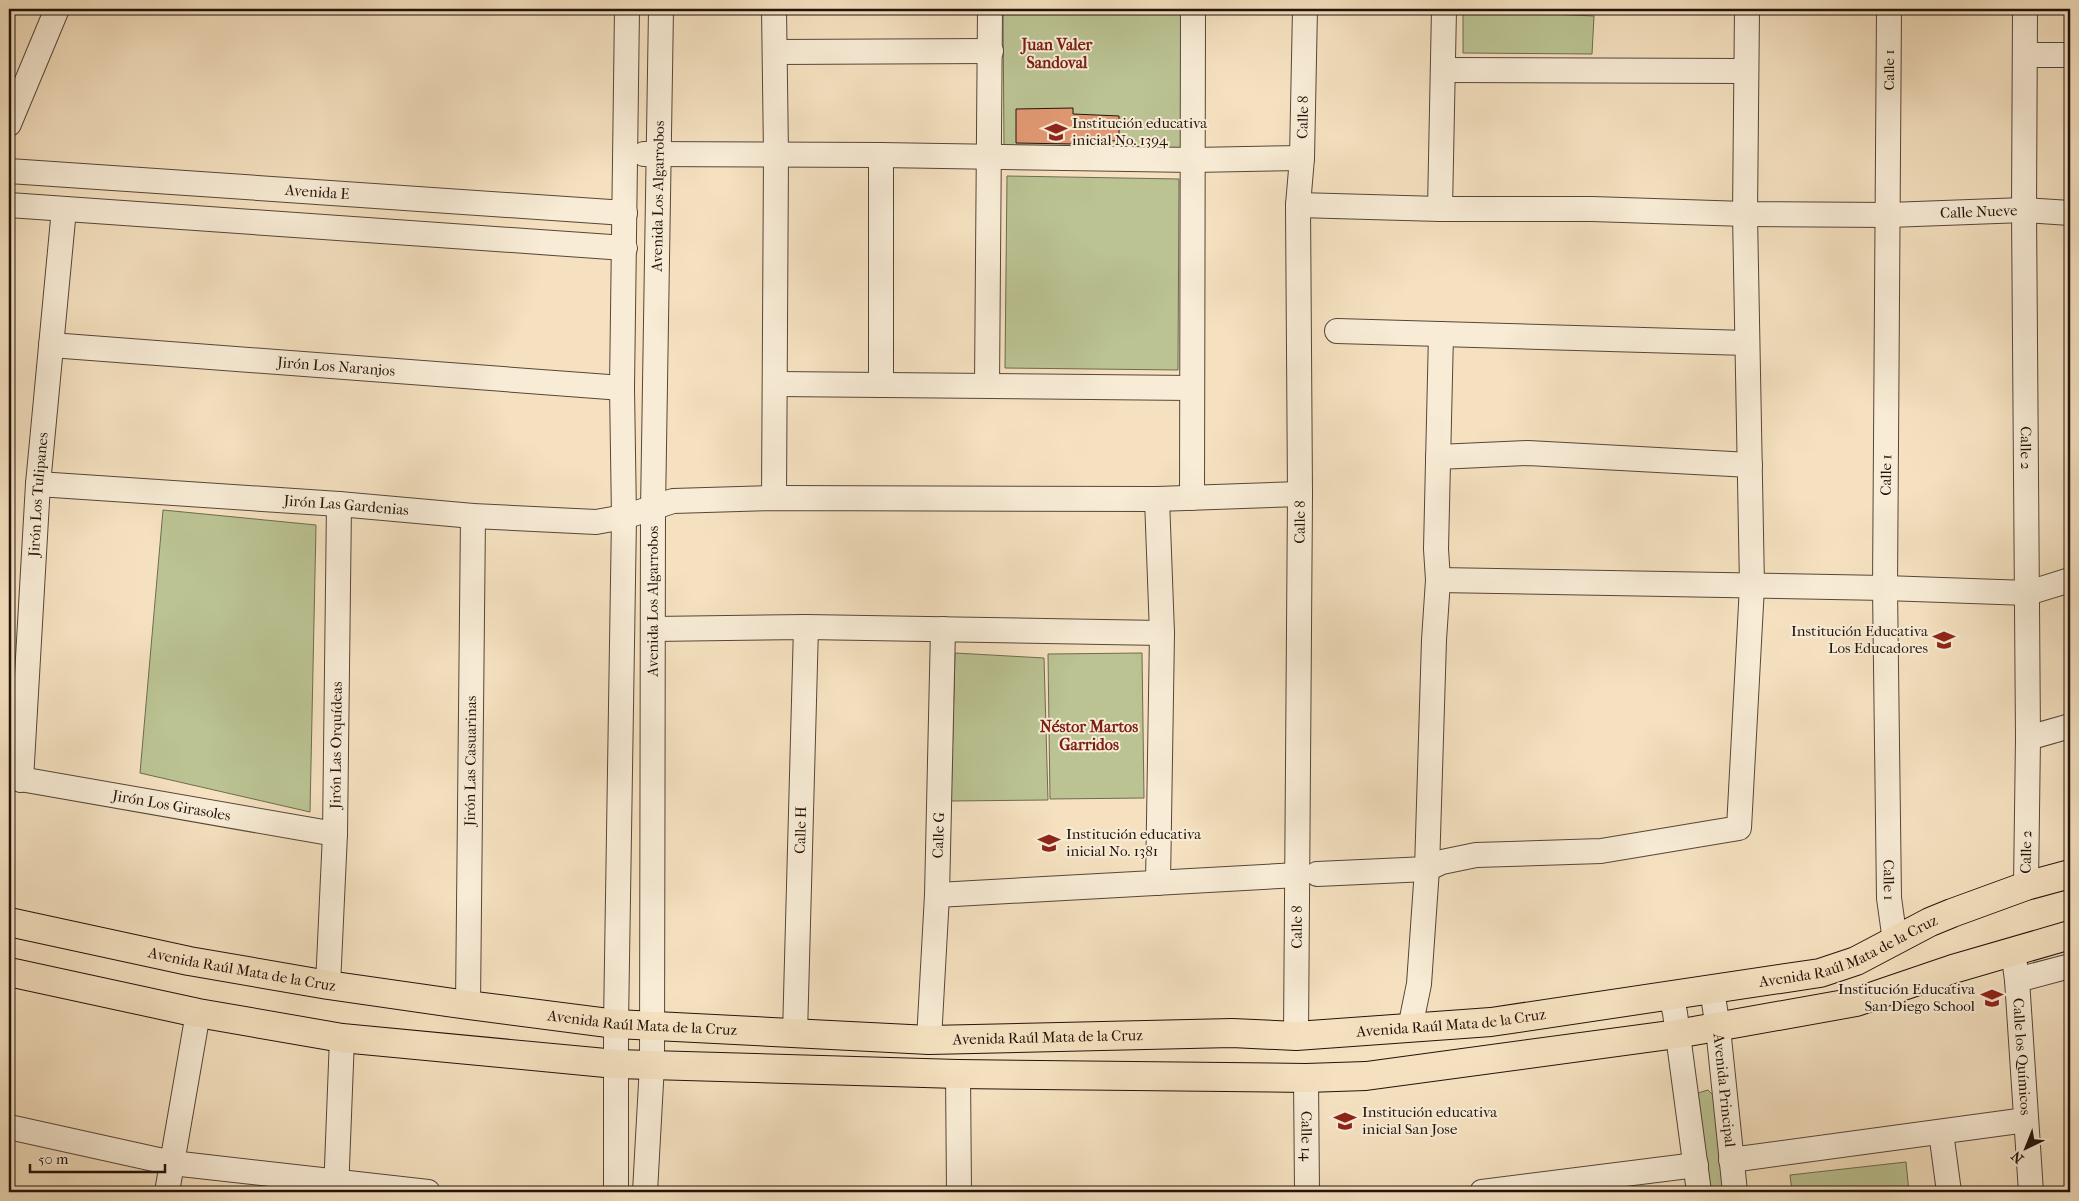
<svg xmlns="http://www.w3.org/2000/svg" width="2079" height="1201" font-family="'IM FELL French Canon',serif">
<rect width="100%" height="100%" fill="#f5e1c0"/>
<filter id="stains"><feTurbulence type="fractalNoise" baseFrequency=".004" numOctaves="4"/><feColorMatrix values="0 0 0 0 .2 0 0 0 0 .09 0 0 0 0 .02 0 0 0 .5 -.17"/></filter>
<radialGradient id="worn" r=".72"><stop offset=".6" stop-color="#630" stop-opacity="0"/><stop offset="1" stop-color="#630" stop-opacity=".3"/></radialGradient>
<g fill="#bbc393" stroke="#6e6b4f">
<polygon points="1003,9 1182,9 1182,151 1004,148"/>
<polygon points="1463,10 1594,16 1592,54 1463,53"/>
<polygon points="1007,176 1179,179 1178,370 1005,368"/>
<polygon points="163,510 316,525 310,812 140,773"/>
<polygon points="955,653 1044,658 1048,800 951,801"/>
<polygon points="1142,653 1144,798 1050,799 1048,654"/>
<polygon points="1708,1090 1714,1096 1727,1192 1708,1192 1697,1096 1698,1093"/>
<polygon points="1906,1162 1909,1192 1792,1192 1790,1175"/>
</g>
<polygon fill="#e29973" stroke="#22130b" points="1073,108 1073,114 1119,116 1119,141 1074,139 1074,144 1016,143 1016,109"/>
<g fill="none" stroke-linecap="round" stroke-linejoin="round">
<g stroke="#574638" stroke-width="26">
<g id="minor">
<polyline points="774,9 776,155 774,498"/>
<path id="s1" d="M 1889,9 L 1885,588 L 1889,898 L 1895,941"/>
<path id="s2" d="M 2025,9 L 2024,210 L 2028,738 L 2026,886"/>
<polyline points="775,52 991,51"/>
<polyline points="2025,55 2070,55"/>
<polyline points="1444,70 1746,71"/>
<polyline points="9,124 57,9"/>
<polyline points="644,154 881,155 1193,160 1302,158"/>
<polyline points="881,155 881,385"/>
<path id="s3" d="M 9,171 L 625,213"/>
<polyline points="9,205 625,248"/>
<path id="s4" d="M 1298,205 L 1440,209 L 1592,209 L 1745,214 L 1889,215 L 2024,210 L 2070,213"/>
<polyline points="1440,209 1444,9"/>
<polyline points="1337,331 1747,343"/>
<path id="s5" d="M 51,345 L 622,388"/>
<polyline points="776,384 1192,388"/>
<polyline points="987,385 990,9"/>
<polyline points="1438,457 1528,453 1750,465"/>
<path id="s6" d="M 38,484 L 339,504 L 473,516 L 596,522 L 624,517 L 673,501 L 774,498 L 1157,499 L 1300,494"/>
<polyline points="1192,498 1193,9"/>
<polyline points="1157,499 1162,633 1158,883"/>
<polyline points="1438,580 1885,588 2028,593 2070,580"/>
<polyline points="653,629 806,627 1162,633"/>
<polyline points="2028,738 2070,726"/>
<path id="s7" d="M 9,777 L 335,834"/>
<path id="s8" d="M 21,780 L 38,484 L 64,209"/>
<polyline points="1317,874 1427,869 1442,862 1476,855 1601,851 1739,828 1752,586 1745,214 1747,9"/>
<polyline points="937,895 1298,875"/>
<path id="s9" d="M 2013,951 L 2017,980 L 2031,1192"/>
<polyline points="2017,980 2070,966"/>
<path id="s10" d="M 328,985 L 335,834 L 339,504"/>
<path id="s11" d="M 1712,990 L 1718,1028 L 1735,1192"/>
<polyline points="1671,996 1675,1013 1699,1192"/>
<path id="s12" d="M 468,1005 L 473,516"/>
<polyline points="1410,1028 1419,984 1427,869 1434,640 1438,580 1436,549 1441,334"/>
<path id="s13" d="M 795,1034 L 806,627"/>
<path id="s14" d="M 1296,1036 L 1300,494 L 1298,205 L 1302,158 L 1305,9"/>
<path id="s15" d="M 929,1040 L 937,895 L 943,629"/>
<polyline points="958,1074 959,1192"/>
<path id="s16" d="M 1306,1078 L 1307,1192"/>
<polyline points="9,1127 172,1163 428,1192"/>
<polyline points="1941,1132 1949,1192"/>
<polyline points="1731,1160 2026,1120"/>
<polyline points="167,1192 198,1013"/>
<polyline points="336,1192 342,1038"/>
<polyline points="616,1192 616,1024 624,517 622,388 627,9"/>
<path id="s17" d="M 645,1192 L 652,1065 L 653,509 L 661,9"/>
<polyline points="1482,1192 1696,1165"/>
</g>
</g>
<g stroke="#22130b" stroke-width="30">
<g id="major">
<path id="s18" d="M 9,922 L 189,961 L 328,985 L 468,1005 L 616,1024 L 929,1040 L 1232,1033 L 1296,1036 L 1491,1022 L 1820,973 L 1856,961 L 1930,922 L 1952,913 L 2026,886 L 2070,874"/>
<polyline points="9,972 198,1013 342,1038 616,1064 958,1074 1306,1078 1366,1076 1677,1034 1856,1002 1953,969 2070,935"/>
</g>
</g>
<use href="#minor" stroke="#f8ecd6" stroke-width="24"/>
<use href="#major" stroke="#f5e1c0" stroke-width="28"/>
</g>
<defs>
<g id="school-bare" transform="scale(1.725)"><path d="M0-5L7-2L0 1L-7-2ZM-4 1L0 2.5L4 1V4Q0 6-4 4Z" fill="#8f2418" stroke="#f8ecd6" stroke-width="2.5" paint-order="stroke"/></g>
</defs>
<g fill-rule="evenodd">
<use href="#school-bare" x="1056" y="132"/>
<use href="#school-bare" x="1944" y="640"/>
<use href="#school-bare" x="1049" y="843"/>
<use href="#school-bare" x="1992" y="998"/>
<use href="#school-bare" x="1345" y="1121"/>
</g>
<g text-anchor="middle" stroke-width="4" stroke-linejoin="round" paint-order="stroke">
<g font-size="15" fill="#22130b" stroke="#f8ecd6">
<text transform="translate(1889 70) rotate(-90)" y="5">Calle 1</text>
<text dy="5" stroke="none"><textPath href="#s14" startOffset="919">Calle 8</textPath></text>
<text dy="5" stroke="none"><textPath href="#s3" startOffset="309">Avenida E</textPath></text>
<text dy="5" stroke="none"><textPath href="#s17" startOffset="996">Avenida Los Algarrobos</textPath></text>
<text dy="5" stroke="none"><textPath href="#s4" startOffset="681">Calle Nueve</textPath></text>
<text dy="5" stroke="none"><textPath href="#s5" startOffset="286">Jirón Los Naranjos</textPath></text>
<text dy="5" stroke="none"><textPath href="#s2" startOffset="439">Calle 2</textPath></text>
<text transform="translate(1886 475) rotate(-89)" y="5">Calle 1</text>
<text dy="5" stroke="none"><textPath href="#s8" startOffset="286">Jirón Los Tulipanes</textPath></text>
<text dy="5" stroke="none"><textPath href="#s6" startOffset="309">Jirón Las Gardenias</textPath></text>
<text dy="5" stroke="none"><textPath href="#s14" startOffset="514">Calle 8</textPath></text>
<text dy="5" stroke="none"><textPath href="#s17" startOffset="591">Avenida Los Algarrobos</textPath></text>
<text dy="5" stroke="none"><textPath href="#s10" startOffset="240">Jirón Las Orquídeas</textPath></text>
<text dy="5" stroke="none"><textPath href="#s12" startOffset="244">Jirón Las Casuarinas</textPath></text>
<text dy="5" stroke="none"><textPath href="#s7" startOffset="165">Jirón Los Girasoles</textPath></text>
<text dy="5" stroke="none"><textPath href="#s13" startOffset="204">Calle H</textPath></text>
<text dy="5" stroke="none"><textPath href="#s15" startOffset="205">Calle G</textPath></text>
<text transform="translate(2026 852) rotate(-89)" y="5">Calle 2</text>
<text dy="5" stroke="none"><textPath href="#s1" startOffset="871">Calle 1</textPath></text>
<text dy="5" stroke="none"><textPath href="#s14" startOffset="109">Calle 8</textPath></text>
<text dy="5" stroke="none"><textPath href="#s18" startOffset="1858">Avenida Raúl Mata de la Cruz</textPath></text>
<text dy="5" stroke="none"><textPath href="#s18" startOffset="238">Avenida Raúl Mata de la Cruz</textPath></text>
<text dy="5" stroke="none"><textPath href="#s18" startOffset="642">Avenida Raúl Mata de la Cruz</textPath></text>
<text dy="5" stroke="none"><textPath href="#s18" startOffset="1452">Avenida Raúl Mata de la Cruz</textPath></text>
<text dy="5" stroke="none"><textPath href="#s18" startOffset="1048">Avenida Raúl Mata de la Cruz</textPath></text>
<text dy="5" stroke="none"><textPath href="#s9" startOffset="106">Calle los Químicos</textPath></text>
<text dy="5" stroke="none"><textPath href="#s11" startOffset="101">Avenida Principal</textPath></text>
<text dy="5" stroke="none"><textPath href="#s16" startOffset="58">Calle 14</textPath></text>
</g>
<g font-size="15" fill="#22130b" stroke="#f8ecd6" text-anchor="start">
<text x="1072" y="128">Institución educativa<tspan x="1072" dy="17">inicial No. 1394</tspan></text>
<text x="1928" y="636" text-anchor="end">Institución Educativa<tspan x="1928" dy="17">Los Educadores</tspan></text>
<text x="1066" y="839">Institución educativa<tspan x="1066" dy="17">inicial No. 1381</tspan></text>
<text x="1975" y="994" text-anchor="end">Institución Educativa<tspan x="1975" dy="17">San Diego School</tspan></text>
<text x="1362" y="1117">Institución educativa<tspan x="1362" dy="17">inicial San Jose</tspan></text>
</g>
<g font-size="16" font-weight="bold" fill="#7a1f14" stroke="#f8ecd6">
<text x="1057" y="50">Juan Valer<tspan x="1057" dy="18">Sandoval</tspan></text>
<text x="1089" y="732">Néstor Martos<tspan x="1089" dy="18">Garridos</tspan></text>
</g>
</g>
<rect width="2079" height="1201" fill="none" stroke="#f5e1c0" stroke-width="30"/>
<rect x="10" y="10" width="2059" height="1181" fill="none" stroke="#22130b" stroke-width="2.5"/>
<rect x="15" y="15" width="2049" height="1171" fill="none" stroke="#22130b"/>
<g transform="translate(2026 1148) rotate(223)" stroke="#f8ecd6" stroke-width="4" paint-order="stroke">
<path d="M0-4L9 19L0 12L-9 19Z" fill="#22130b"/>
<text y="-8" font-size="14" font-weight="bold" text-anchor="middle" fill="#22130b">N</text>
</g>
<path d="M30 1164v8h135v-8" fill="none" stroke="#22130b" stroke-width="2.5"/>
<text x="38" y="1164" font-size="15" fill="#22130b" stroke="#f8ecd6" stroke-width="4" paint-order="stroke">50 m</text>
<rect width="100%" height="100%" filter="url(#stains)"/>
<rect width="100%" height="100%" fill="url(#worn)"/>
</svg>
